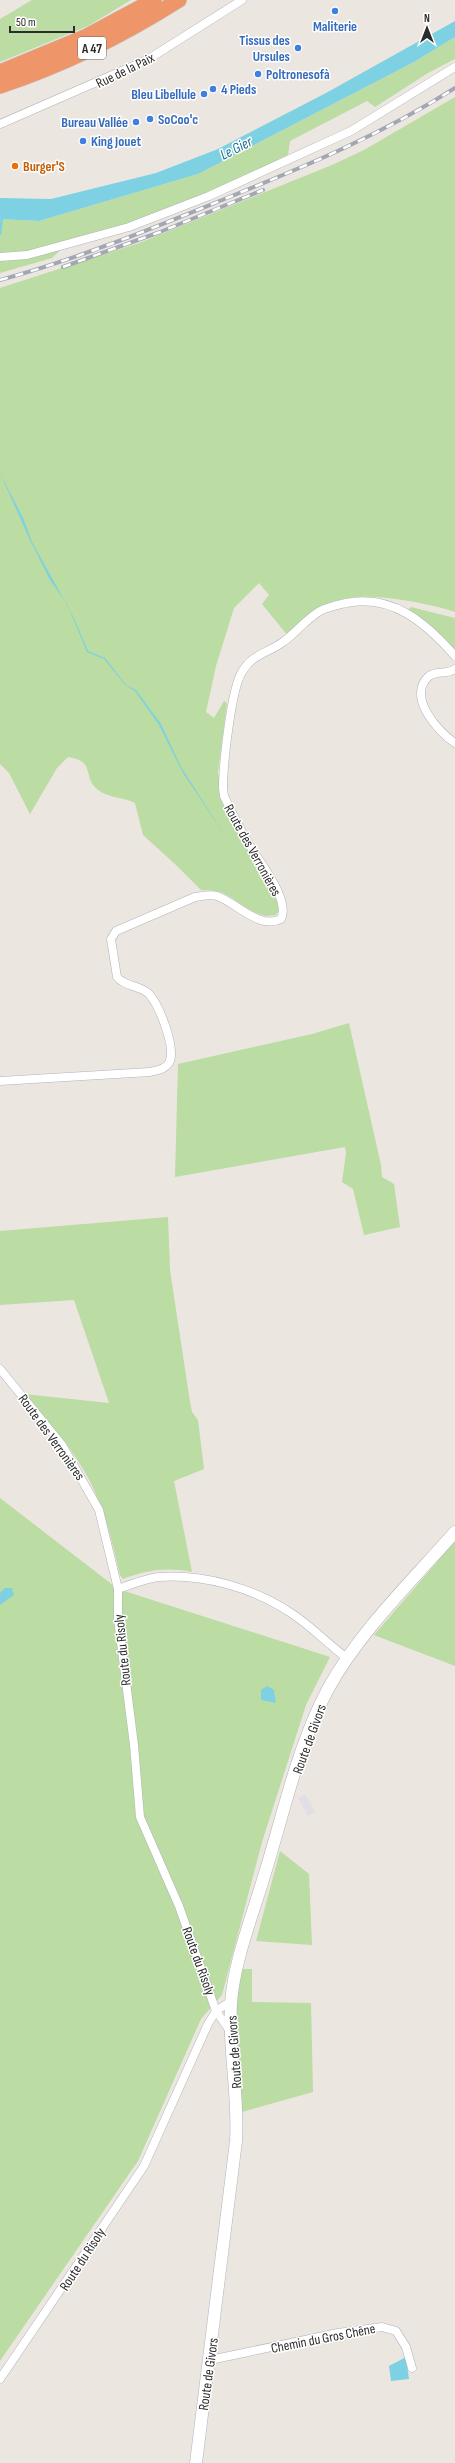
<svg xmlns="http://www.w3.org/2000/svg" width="455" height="2463" font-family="'Sofia Sans Condensed',sans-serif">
<rect width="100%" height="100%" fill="#ece6e0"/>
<polygon fill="#e1dfe5" points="305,1794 315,1812 308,1816 298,1798"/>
<g fill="#bbdca2">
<polygon points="32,0 131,0 88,26 0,62 0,19"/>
<polygon points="455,37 455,59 428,73 375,107 367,101 290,141 288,155 227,185 135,222 73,238 52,258 0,273 0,219 39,221 198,174 414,62"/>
<path d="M 455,97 L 455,612 C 430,603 358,589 335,602 C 318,611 303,625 288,636 L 262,604 L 269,595 L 259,583 L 234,608 L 216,666 L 206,712 L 214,718 L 224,701 L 227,703 L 218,772 L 222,802 L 230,821 L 276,897 L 279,910 L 276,915 C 256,920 240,901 223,893 C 217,890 208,891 201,890 L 176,865 L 143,835 L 135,803 C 123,797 107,798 97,789 C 82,776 96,761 68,757 L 57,768 L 30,814 L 9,773 L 0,764 L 0,288 L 139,243 L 332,165 L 364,150 Z"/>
<polygon points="411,607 455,618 455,651 408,610"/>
<polygon points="349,1023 381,1165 382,1177 394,1184 400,1227 364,1235 353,1189 342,1182 346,1153 345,1147 175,1177 178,1064 312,1034"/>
<path d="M 168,1217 L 170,1270 L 190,1402 L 192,1412 L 198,1420 L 204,1469 L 174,1481 L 192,1572 C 166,1567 147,1570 123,1579 L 120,1575 C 114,1550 108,1523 98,1499 C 82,1458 52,1426 24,1394 L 109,1403 L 74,1300 L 0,1305 L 0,1231 Z"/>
<polygon points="0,1498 118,1589 330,1657 306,1705 262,1842 222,1995 201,2019 138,2161 0,2361"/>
<polygon points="455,1541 455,1666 374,1635"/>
<polygon points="280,1851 309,1874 312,1945 256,1941"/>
<polygon points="241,1969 252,1969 252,2002 311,2003 313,2092 242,2112 235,2003"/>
</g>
<g fill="#7ed1e2">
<polygon points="455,21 455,37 414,62 198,174 39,221 0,219 0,198 51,199 156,173 218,149 326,93"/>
<polygon points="0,473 24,520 32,542 73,616 88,651 105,658 126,685 136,690 161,724 181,767 224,834 183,773 159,725 135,691 125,685 104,659 87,652 67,604 50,580 30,540"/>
<polygon points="5,1588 12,1588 14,1595 0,1605 0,1593"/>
<polygon points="267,1686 274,1690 276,1703 261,1700 261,1690"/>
<polygon points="406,2357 409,2379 391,2381 389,2366"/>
</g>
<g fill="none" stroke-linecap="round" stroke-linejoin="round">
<polyline stroke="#7ed1e2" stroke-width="2.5" points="0,234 2,217"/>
<g stroke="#b0b3bb" stroke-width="9">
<g id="street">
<polyline points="0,124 147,60 242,0"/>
<polyline points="0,257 27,255 129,227 209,196 351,131 455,67"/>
<path d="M 455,669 C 447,675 437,670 429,676 C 406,696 438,732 455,743"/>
<path d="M 0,1081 L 150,1072 C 157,1070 164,1070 169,1063 C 177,1049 159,1005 149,994 C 140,985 125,987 117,977 L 111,939 L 116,931 L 195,897 C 203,896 210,894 217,896 C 237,903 259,930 281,919 C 291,899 257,859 247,841 C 239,827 231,811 224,796 L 223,788 C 223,766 231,689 242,672 C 252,654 268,653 283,642 C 296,633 306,619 320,611 C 328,607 338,605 346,603 C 393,594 426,623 455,656"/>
<polyline points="0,1369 62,1445 99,1510 118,1589 118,1619 134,1745 140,1817 179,1906 216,2011 230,2031"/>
<path d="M 118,1589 C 131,1585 146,1578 159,1577 C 204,1574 254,1588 291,1613 C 311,1626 328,1644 348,1659"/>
<polyline points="210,2360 338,2333 382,2327 396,2331 406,2347 412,2368"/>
<polyline points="0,2379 144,2166 208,2024 216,2011 231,2001"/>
</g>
</g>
<g stroke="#b0b3bb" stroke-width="13">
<path id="secondary" d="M 196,2463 L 236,2141 C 239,2094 228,2049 231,2003 C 234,1961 253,1914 265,1873 C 284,1812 298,1745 328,1689 C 360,1631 411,1582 455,1532"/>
</g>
<g stroke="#c4c4c4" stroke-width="16">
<g id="highway">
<polyline points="0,72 85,37 154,0"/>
<path d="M 0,86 C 64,65 122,36 179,0"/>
</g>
</g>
<use href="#street" stroke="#fff" stroke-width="8"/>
<use href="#secondary" stroke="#fff" stroke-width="12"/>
<use href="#highway" stroke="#ee9669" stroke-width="15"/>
<g stroke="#a3a7b4" stroke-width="4">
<g id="rail">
<polyline points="63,267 160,232 263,190"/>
<path d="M 0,280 C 78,259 153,228 227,198 C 306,166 383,134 455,88"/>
</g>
</g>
<use href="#rail" stroke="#fff" stroke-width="2.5" stroke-dasharray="8" stroke-linecap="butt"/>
</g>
<g fill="#3f7fe0" stroke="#fff" stroke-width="1.5">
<circle cx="335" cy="11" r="4"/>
<circle cx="298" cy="48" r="4"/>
<circle cx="258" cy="74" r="4"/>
<circle cx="213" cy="89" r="4"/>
<circle cx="204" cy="94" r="4"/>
<circle cx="150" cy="119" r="4"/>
<circle cx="136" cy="122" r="4"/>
<circle cx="83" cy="141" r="4"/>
</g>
<circle fill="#e8710a" stroke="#fff" stroke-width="1.5" cx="15" cy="166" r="4"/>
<g text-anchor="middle" stroke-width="3" stroke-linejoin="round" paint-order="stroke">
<rect fill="#fff" stroke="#6b6b6b" stroke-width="1" x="78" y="37" width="28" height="22" rx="3"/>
<g font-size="13" font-weight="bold" fill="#2c2c2c">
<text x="92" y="53">A 47</text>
</g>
<g font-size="14" font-weight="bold" fill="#366cbe" stroke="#fff" text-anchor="start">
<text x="335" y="31" text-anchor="middle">Maliterie</text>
<text x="290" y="45" text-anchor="end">Tissus des<tspan x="290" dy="16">Ursules</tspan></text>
<text x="266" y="79">Poltronesofà</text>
<text x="221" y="94">4 Pieds</text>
<text x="196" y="99" text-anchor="end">Bleu Libellule</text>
<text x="158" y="124">SoCoo'c</text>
<text x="128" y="127" text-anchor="end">Bureau Vallée</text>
<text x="91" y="146">King Jouet</text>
</g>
<g font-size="14" fill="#2c2c2c" stroke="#fff">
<text transform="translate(125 70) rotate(-26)" y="5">Rue de la Paix</text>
<text transform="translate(253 850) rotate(61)" y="5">Route des Verronières</text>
<text transform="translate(52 1437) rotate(54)" y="5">Route des Verronières</text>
<text transform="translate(122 1650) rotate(-96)" y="5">Route du Risoly</text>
<text transform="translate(309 1739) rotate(-70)" y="5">Route de Givors</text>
<text transform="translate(199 1961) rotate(70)" y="5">Route du Risoly</text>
<text transform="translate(234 2052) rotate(-94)" y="5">Route de Givors</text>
<text transform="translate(82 2259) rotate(-57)" y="5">Route du Risoly</text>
<text transform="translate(323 2338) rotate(-11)" y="5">Chemin du Gros Chêne</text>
<text transform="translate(208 2374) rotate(-82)" y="5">Route de Givors</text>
</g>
<g font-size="14" font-weight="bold" fill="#c56008" stroke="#fff" text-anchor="start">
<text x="23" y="171">Burger'S</text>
</g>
<g font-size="15" font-style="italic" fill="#1c7390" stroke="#fff">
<text transform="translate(236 148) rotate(-27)" y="5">Le Gier</text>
</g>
</g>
<g transform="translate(427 28)" stroke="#ffffff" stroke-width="3" paint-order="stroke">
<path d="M0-3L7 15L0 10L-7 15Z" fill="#2c2c2c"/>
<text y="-6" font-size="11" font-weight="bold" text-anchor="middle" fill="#2c2c2c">N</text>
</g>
<path d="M10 26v6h64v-6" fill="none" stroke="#2c2c2c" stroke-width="2"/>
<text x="16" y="26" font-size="12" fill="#2c2c2c" stroke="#ffffff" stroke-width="3" paint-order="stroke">50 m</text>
</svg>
